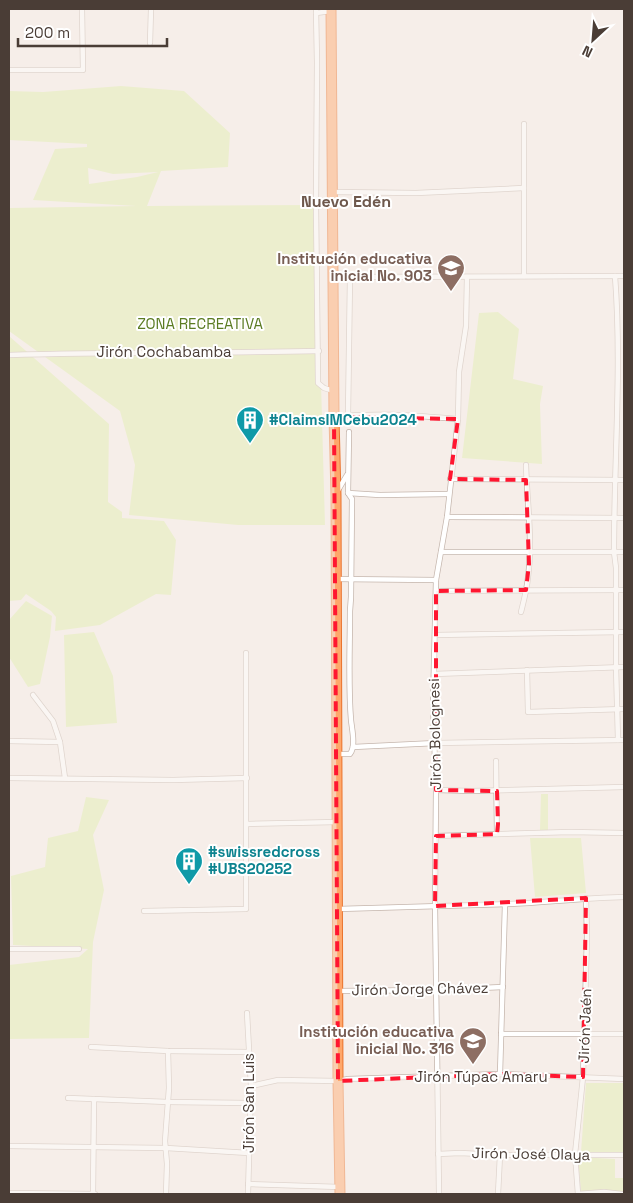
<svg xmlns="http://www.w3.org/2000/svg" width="633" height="1203" font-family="'Space Grotesk',sans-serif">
<rect width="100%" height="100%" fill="#f6eee9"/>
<g fill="#e1edae" fill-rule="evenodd">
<path d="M 121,86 L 184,91 L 230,133 L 228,167 L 161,171 L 147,206 L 316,205 L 325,525 L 238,525 L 129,515 L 135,465 L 120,411 L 9,331 L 9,208 L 136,206 L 33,200 L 55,149 L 87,147 L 87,144 L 9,140 L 9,91 L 43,92 ZM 88,168 L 113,174 L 158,172 L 137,177 L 89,184 Z"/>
<polygon points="498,312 519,329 513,379 543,386 540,404 542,464 462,458 479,313"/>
<polygon points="9,336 109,424 108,502 122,512 122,518 164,521 176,540 171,595 156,594 100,625 55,631 56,617 51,611 26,594 21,600 9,601"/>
<polygon points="26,601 52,616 50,637 40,684 28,687 9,657 9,620"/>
<polygon points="94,632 113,676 117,723 66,727 64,635"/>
<polygon points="541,794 548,794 548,830 540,830"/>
<polygon points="86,797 109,800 93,835 104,890 93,942 89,1038 9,1039 9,965 79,957 88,949 13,945 11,876 45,867 48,838 78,831"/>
<polygon points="530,838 581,838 586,893 535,897"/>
<polygon points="586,1083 624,1083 624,1152 581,1152"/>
<polygon points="578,1157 615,1159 615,1178 624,1178 624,1191 581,1191"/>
</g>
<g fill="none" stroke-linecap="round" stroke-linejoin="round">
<g stroke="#c5b6ad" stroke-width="6">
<g id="street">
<polyline points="316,9 317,63 316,205 318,383 324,388 334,391"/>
<polyline points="316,13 331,11"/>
<polyline points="150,43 151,9"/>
<polyline points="9,70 83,70 82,9"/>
<polyline points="333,192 416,193 524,188"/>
<polyline points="524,276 524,124"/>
<path d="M 615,276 C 622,367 614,460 614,552 L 616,568 L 616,667 L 618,740"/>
<polyline points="333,277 624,276"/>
<path d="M 9,355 C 112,352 216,353 319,351"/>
<polyline points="348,415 350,277"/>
<path d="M 335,417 C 375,412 418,416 458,419"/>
<polyline points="450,479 624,480"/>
<polyline points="337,492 347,475"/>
<polyline points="348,493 380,495 448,494"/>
<polyline points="447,517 624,518"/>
<polyline points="441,552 624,552"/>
<polyline points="335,579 436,580"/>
<polyline points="436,591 624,590"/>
<path d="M 521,612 C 524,600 527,589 528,577 C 533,540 527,502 526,465"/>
<polyline points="435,635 624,632"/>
<polyline points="527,670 528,712 624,709"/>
<polyline points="434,674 624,667"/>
<polyline points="33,695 53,721 60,742"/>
<polyline points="9,741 60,742 65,778"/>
<polyline points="353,747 436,743 624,740"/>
<path d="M 336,754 L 350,754 C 356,746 352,730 351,720 C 348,684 350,647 350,611 L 351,597 L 352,499 L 348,493 L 349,432"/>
<polyline points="496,761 497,834"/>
<polyline points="9,778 173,780 247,778"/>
<polyline points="436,790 472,791 624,787"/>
<polyline points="247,824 338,822"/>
<polyline points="436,836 570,832 624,833"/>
<path d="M 338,909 C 395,907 453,906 510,904 C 548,902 586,898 624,897"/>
<polyline points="144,911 246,909 246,653"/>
<polyline points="9,949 79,949"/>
<polyline points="338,991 436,990 503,987"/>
<polyline points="247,1013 251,1086 248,1194"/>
<polyline points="501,1034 624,1034"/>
<polyline points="91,1047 168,1051 249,1052"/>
<polyline points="500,1074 505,904"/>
<polyline points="251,1086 278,1080 338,1081 348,1079 500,1074 624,1079"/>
<polyline points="68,1098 168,1102 249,1103"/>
<polyline points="9,1146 166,1148 249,1153"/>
<polyline points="438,1154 460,1153 500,1155 624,1155"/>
<polyline points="248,1184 340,1187"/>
<polyline points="9,1193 95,1194"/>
<polyline points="93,1194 94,1099"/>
<polyline points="166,1194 167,1164 165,1141 169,1088 168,1051"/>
<polyline points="439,1194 435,906 436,790 433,704 436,580 447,517 458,419 459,372 466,326 467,277"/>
<polyline points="498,1194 500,1155"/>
<polyline points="578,1194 575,1154 583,1077 587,937 586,898"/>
<polyline points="578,1194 604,1192 622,1194"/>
</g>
</g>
<g stroke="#ea742e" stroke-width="11">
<polyline id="highway" points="331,9 334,417 336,496 338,1081 340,1194"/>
</g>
<use href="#street" stroke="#fff" stroke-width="4.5"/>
<use href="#highway" stroke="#ffa76a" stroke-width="9"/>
</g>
<path d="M0 0H633V1203H0ZM 334,417 L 458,419 L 450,479 L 526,480 L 529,564 L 526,590 L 436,591 L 436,790 L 497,791 L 498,824 L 497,834 L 436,836 L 435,906 L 586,898 L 583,1077 L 500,1074 L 338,1081 Z" fill="#f6eee9" fill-opacity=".55" fill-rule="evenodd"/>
<path fill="none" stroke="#ff1630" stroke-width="4" stroke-dasharray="10 6" stroke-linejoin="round" d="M 334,417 L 458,419 L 450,479 L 526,480 L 529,564 L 526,590 L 436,591 L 436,790 L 497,791 L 498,824 L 497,834 L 436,836 L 435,906 L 586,898 L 583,1077 L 500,1074 L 338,1081 Z"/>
<defs>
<g id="school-pin" transform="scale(1.4375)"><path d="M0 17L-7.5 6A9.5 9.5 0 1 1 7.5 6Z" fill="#8d6e63" stroke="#fff"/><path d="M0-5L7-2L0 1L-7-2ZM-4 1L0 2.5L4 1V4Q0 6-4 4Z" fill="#fff"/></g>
<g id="building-pin" transform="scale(1.4375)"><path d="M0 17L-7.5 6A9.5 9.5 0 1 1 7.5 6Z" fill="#0f9aa8" stroke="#fff"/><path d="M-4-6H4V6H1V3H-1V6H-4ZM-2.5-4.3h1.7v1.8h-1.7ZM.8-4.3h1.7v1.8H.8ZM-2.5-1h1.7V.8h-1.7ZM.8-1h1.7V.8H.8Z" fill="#fff"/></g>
</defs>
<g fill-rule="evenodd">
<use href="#school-pin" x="451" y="268"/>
<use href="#building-pin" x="250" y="420"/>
<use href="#building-pin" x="189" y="861"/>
<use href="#school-pin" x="473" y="1041"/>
</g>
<g text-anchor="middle" stroke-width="4" stroke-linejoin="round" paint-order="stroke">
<g font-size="15" font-weight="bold" fill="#785e54" stroke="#fff" text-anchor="end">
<text x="432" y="264">Institución educativa<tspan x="432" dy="17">inicial No. 903</tspan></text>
<text x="454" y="1037">Institución educativa<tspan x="454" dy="17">inicial No. 316</tspan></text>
</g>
<g font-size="15" fill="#5c7c23" stroke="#fff">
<text x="200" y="329">ZONA RECREATIVA</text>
</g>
<g font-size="15" fill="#4a3d36" stroke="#fff">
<text x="164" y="357">Jirón Cochabamba</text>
<text transform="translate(435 734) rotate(-91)" y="5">Jirón Bolognesi</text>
<text transform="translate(420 989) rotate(-1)" y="5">Jirón Jorge Chávez</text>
<text transform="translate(585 1026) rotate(-88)" y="5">Jirón Jaén</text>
<text x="481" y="1082">Jirón Túpac Amaru</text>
<text transform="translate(249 1103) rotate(-90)" y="5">Jirón San Luis</text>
<text transform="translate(531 1154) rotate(1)" y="5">Jirón José Olaya</text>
</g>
<g font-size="15" font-weight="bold" fill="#0d838f" stroke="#fff" text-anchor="start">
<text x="269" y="425">#ClaimsIMCebu2024</text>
<text x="208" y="857">#swissredcross<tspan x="208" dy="17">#UBS20252</tspan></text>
</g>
<g font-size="16" font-weight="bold" fill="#6e584c" stroke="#fff">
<text x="346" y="207">Nuevo Edén</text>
</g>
</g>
<rect width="633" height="1203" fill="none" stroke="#4a3d36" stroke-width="20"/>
<g transform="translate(593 40) rotate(206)" stroke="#ffffff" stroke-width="4" paint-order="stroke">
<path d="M0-4L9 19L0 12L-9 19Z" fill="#4a3d36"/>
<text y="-8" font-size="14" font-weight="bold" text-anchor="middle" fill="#4a3d36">N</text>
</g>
<path d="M18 38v8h149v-8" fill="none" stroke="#4a3d36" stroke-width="2.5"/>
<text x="25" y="38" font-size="15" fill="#4a3d36" stroke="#ffffff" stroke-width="4" paint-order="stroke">200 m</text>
</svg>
